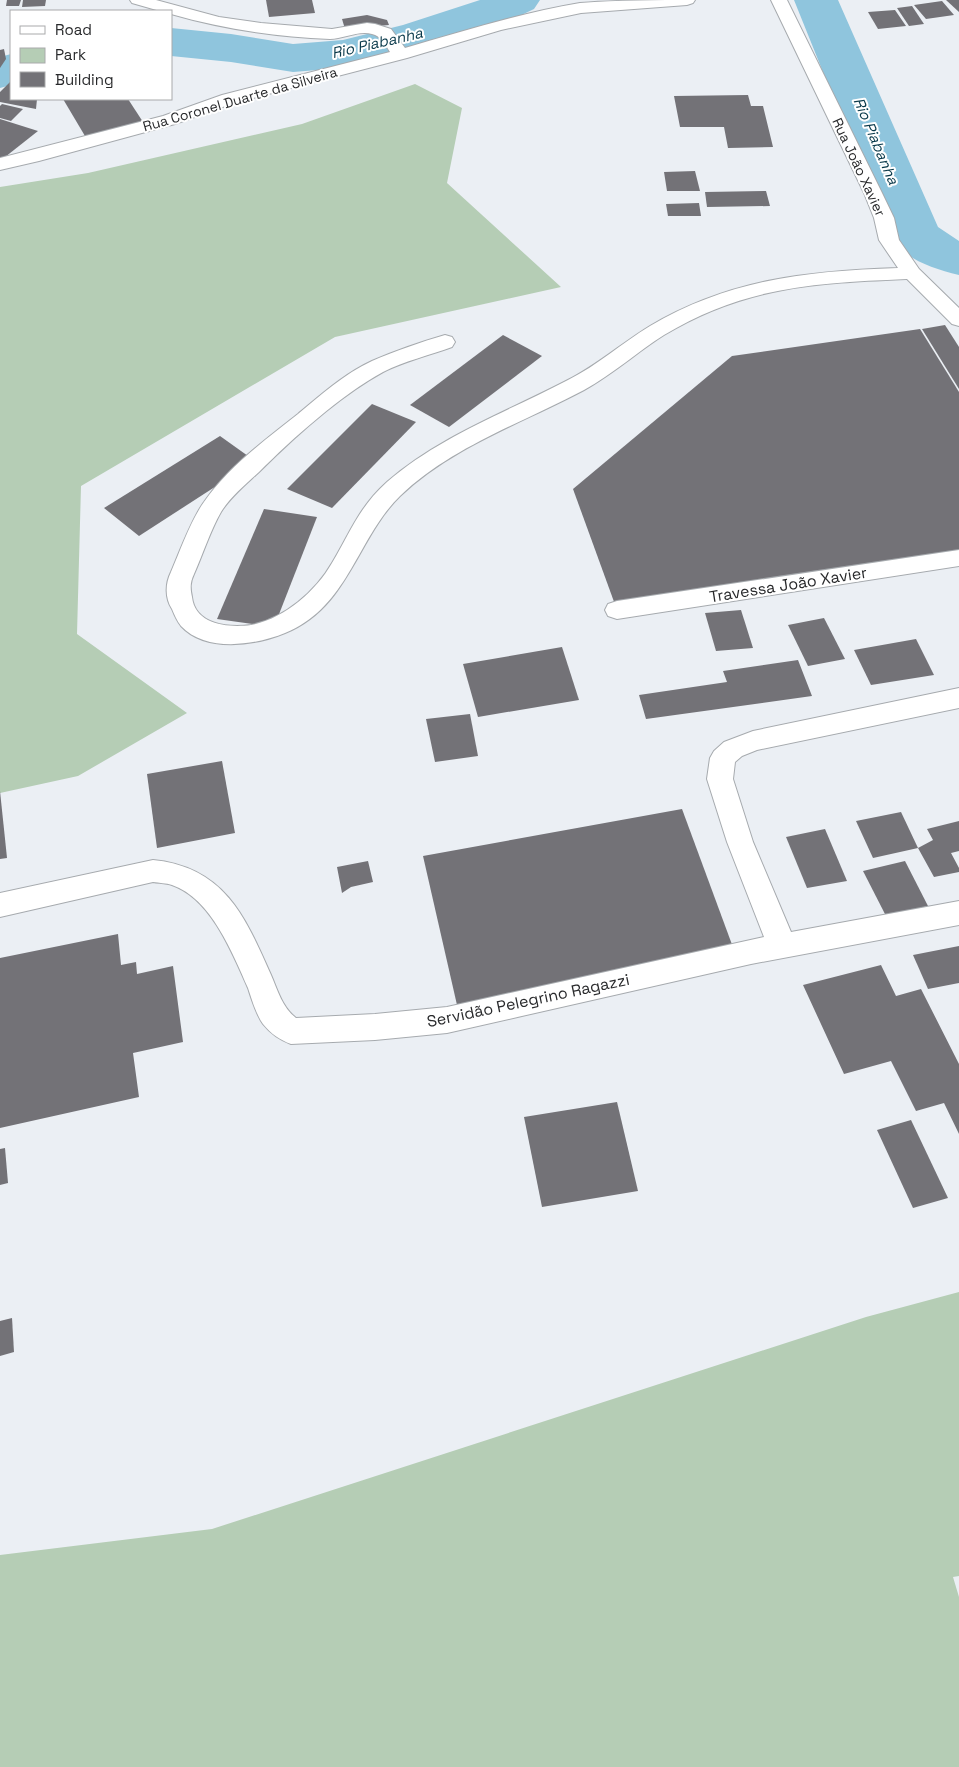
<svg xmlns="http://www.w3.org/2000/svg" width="959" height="1767" font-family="'Space Grotesk',sans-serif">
<rect width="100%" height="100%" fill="#ebeff4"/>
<g fill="#b5cdb5">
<polygon points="415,84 462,108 447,183 561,287 335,337 81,486 77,634 187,713 78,776 0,793 0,187 88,173 302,124"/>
<polygon points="959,1292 959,1576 953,1577 959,1597 959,1767 0,1767 0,1555 212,1529 866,1317"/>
</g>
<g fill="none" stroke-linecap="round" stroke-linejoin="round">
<g fill="#8fc5dd" fill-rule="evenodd">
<polygon points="480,0 540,0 534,9 509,21 435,45 343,68 293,72 231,62 171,56 171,28 231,34 293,44 343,40 403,25"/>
<path d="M 794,0 L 838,0 L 938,227 L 959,241 L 959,275 C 931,268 906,260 889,236 Z"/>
<polygon points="11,54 11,85 0,88 0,57"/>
</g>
</g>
<g fill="#737277">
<polygon points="7,0 21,0 19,6 6,6"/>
<polygon points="23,0 46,0 45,6 22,7"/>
<polygon points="266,0 312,0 315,13 269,17"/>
<polygon points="946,0 959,0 959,12"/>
<polygon points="942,1 954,15 926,19 914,5"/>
<polygon points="912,6 924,24 909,26 897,8"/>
<polygon points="895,10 906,26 878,29 868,12"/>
<polygon points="367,15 387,20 389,25 345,29 342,19"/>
<polygon points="4,49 6,59 0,68 0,50"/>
<polygon points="11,81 11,99 37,99 36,109 0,102 0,92"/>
<polygon points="748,95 751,106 763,106 773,147 728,148 724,127 680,127 674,96"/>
<polygon points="63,99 128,99 143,122 85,136"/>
<polygon points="2,104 23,109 11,121 0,118 0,106"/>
<polygon points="0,119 38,131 0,161"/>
<polygon points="695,171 700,191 667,191 664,172"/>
<polygon points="766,191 770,206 707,207 705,192"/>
<polygon points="699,203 701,216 668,216 666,204"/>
<polygon points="945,325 959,347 959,389 922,329"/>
<polygon points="920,329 959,392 959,554 617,610 573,489 732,356"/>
<polygon points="503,335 542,356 449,427 410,405"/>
<polygon points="372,404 416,422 332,508 287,489"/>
<polygon points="220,436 255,461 139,536 104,508"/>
<polygon points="264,509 317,517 274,627 217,619"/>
<polygon points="741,610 753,648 716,651 705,613"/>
<polygon points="824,618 845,659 808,666 788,625"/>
<polygon points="916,639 934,675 871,685 854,650"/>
<polygon points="562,647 579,700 478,717 463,664"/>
<polygon points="798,660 812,696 646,719 639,695 727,682 723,671"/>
<polygon points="470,714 478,756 435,762 426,719"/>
<polygon points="222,761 235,833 157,848 147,774"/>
<polygon points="0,791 7,858 0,859"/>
<polygon points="682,809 734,950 457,1005 423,856"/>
<polygon points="901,812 918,848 873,858 856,821"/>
<polygon points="959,821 959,851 951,853 959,868 959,872 934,877 918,848 933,840 927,829"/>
<polygon points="825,829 847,881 807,888 786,837"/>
<polygon points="368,861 373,882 351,887 342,893 337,867"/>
<polygon points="905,861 928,906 886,916 863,871"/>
<polygon points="118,934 121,965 136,962 137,974 173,966 183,1042 133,1053 139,1097 0,1128 0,958"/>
<polygon points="959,946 959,983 928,989 913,955"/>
<polygon points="881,965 896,996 921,989 959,1064 959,1134 944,1103 916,1111 891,1061 844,1074 803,985"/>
<polygon points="617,1102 638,1191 542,1207 524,1117"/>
<polygon points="911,1120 948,1198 913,1208 877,1130"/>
<polygon points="5,1148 8,1183 0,1185 0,1149"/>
<polygon points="12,1318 14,1352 0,1356 0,1321"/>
</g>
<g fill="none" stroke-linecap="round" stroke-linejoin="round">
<g stroke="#a6aaae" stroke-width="2">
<g id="minor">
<path d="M 130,0 L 156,0 L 219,17 L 261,23 L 332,29 L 367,23 L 375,24 L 391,29 L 405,48 C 463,31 521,13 580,3 C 618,0 657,0 695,0 L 693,3 L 687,5 L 581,13 L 501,30 L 407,58 L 234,103 L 175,124 L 39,161 L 0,170 L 0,158 L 163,116 L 222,95 L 390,52 C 385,44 381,36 372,34 C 359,30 343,39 330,39 C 276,37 223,29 171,14 L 171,11 L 160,11 L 132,3 Z"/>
<path d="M 771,0 L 787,0 L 882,193 L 894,218 L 899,240 L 919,269 L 959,308 L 959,326 L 952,324 L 907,279 C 816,283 745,286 664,335 C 637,352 613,374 584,390 C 522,423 451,447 400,496 C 356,539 349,607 285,633 C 256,645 206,653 181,626 C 177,621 174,614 172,609 C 165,598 165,584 171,572 C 180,551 191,520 204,502 C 228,467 265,440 298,414 C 321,395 344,374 372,361 C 395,351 421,342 445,335 L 452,337 L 455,342 L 452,347 C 430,355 405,361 383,372 C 341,395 293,438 259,472 C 246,484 230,497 221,512 C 210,531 203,554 194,574 C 190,582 190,588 192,597 C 195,625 229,628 251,625 C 284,619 316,591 332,563 C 350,533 359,507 387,482 C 440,436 507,412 568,380 C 598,365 622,343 650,326 C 730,279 808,271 898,268 L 879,240 L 874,218 L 864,193 Z"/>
<polygon points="959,550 959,566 617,619 608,616 605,610 608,604 617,601"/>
<path d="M 959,688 L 959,708 L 757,750 L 742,756 L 735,762 L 733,779 L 753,842 L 791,932 L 959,901 L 959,925 L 751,964 L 447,1033 L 375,1040 L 291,1044 C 280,1040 271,1034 263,1024 C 256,1014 252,1000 248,988 C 233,954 211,898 172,885 C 166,883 159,883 153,882 L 0,917 L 0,893 L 153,860 C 224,867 245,916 271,975 C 278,991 282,1007 296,1018 L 375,1014 L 447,1007 L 764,937 L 727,842 L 707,779 L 710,758 L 714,751 L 724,742 L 753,731 Z"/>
</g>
</g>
<use href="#minor" fill="#fff" fill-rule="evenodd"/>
</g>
<g text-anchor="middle" stroke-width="4" stroke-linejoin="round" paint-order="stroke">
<g font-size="14" fill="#292a2c" stroke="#fff">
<text transform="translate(240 99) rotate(-16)" y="5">Rua Coronel Duarte da Silveira</text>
<text transform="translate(859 167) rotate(65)" y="5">Rua João Xavier</text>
</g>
<g font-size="15" font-style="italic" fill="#09394a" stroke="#fff">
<text transform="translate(377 43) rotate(-13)" y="5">Rio Piabanha</text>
<text transform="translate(876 141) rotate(67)" y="5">Rio Piabanha</text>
</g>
<g font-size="16" fill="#292a2c" stroke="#fff">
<text transform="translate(788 584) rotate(-9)" y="6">Travessa João Xavier</text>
<text transform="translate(528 1000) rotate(-12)" y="6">Servidão Pelegrino Ragazzi</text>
</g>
</g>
<rect x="10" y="10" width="162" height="90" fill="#ffffff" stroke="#a9aaab"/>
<rect x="20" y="26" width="25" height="8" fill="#ffffff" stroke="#a9aaab"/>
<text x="55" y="35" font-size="15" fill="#292a2c">Road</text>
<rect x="20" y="48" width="25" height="15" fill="#b5cdb5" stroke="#a9aaab"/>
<text x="55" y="60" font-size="15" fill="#292a2c">Park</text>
<rect x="20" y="72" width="25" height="15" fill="#737277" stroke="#a9aaab"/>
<text x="55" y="85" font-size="15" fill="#292a2c">Building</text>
</svg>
